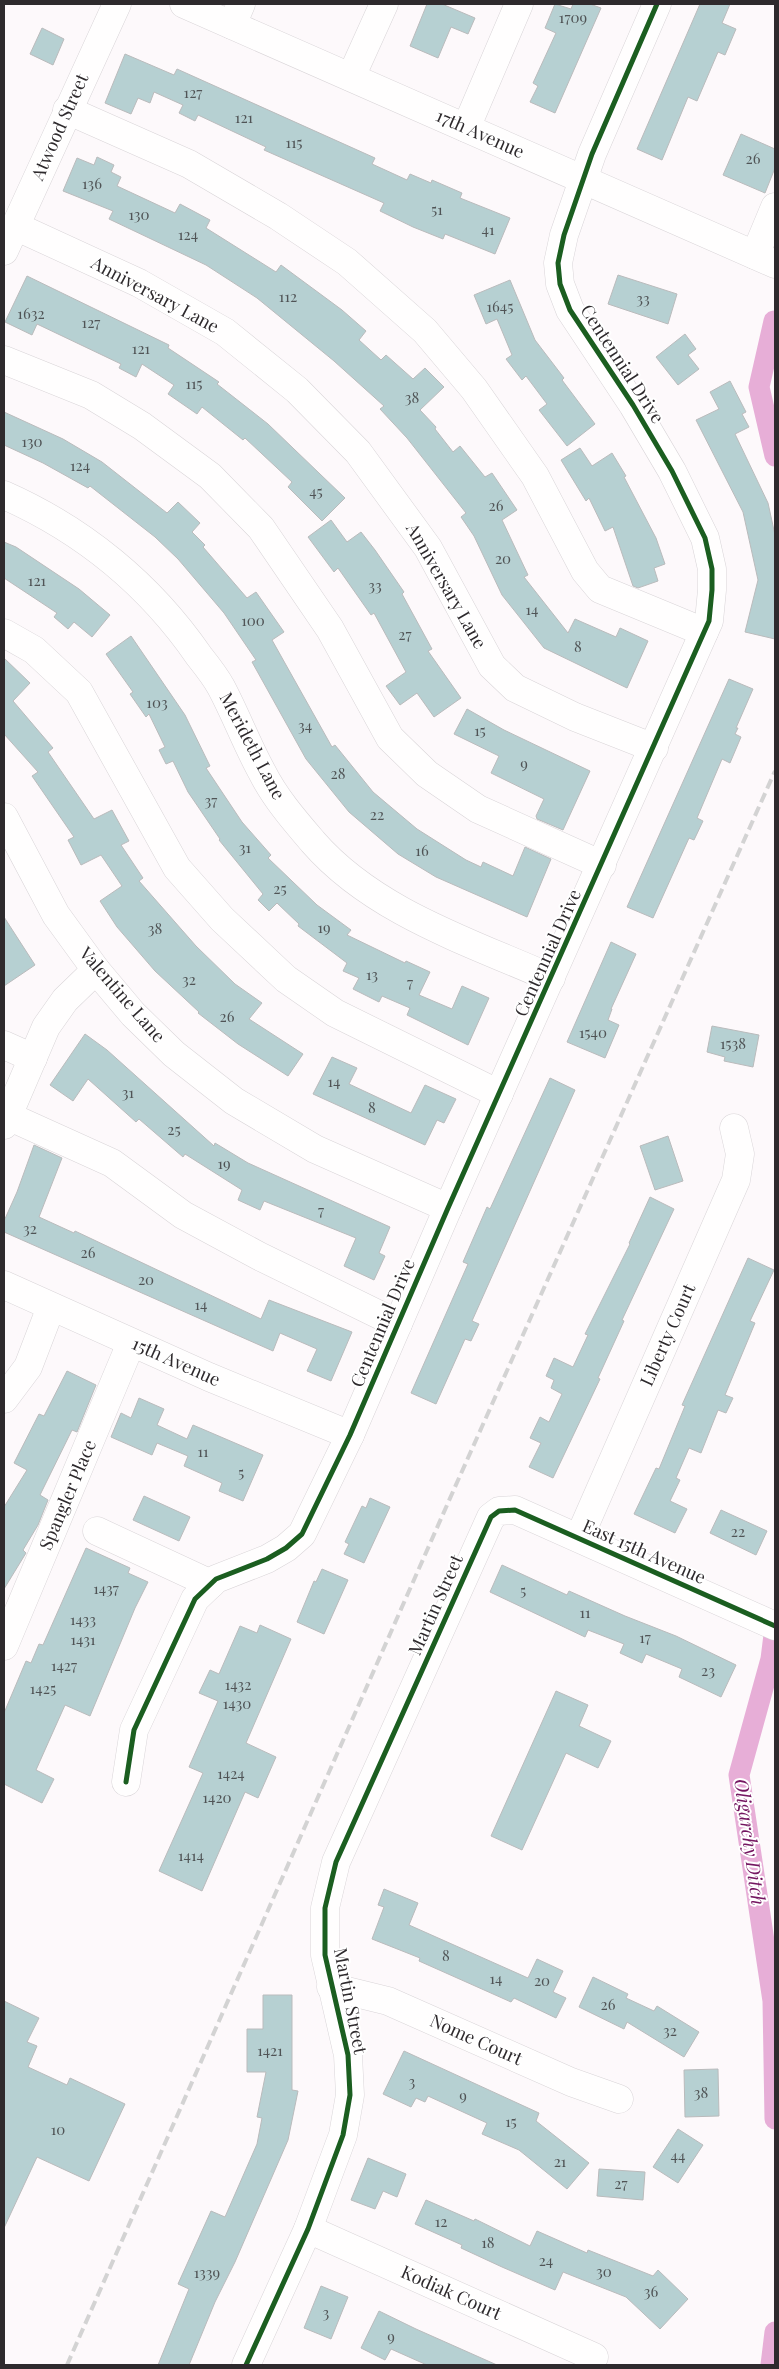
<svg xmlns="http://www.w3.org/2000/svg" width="779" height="2369" font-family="'Playfair Display',serif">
<rect width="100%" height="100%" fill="#fdf9fb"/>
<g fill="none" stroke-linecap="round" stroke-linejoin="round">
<g stroke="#e7aed7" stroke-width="21">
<polyline points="774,321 759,387 775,456"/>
<polyline points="775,1627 771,1659 739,1775 773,2001 775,2119"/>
<polyline points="771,2365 775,2332"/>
</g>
</g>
<g fill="#b6d0d2" stroke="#babbbc">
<polygon points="427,4 442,4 475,18 468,34 451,27 438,58 410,46"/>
<polygon points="555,4 571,9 573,4 590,4 601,8 555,113 530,102 538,86 533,83 556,33 545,28"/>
<polygon points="700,4 730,4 722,23 736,29 725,55 718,52 697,101 688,97 662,160 637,149"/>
<polygon points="42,28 64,39 53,65 30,54"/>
<polygon points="125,54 174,75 177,69 375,158 372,164 407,180 410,174 431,183 432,180 462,193 460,198 510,218 495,254 445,234 443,239 413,227 380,211 384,203 264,150 266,147 198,115 195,121 179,113 183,105 154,92 150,103 138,98 131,114 105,103"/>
<polygon points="741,134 775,149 775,168 765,193 723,175"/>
<polygon points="97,157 114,165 111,172 121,177 117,186 175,213 180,204 210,220 206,228 276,272 281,265 342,310 366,331 359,340 381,360 386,355 413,379 425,368 444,387 420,410 436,427 435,429 453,452 460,446 485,477 492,473 517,510 502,520 528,575 524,577 568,633 575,619 616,637 620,628 648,641 627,688 544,648 502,595 474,536 461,517 466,513 407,438 380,409 384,406 334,361 257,298 206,265 109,219 113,211 63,191 77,158 94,165"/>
<polygon points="618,275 677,294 668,324 608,304"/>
<polygon points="27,276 169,345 168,348 219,382 217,384 268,424 345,498 322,521 288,487 292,482 245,438 243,440 202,407 197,414 168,394 174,385 142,364 136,377 119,368 121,364 37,324 32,335 5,322"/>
<polygon points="510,280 535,340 564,378 562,380 595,424 567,446 539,410 547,404 526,376 522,380 506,359 512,355 497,319 486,324 474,295"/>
<polygon points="685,334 696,349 688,355 699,369 678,385 656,357"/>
<polygon points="730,381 746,412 742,414 749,427 735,434 768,503 775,535 775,639 745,632 758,580 743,512 696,420 719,409 710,392"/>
<polygon points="4,412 63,439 102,462 167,513 178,502 200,523 192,532 205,545 203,547 247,598 256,592 284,632 272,640 332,747 335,745 373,792 417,829 466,860 481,867 483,862 513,876 525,847 551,859 527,917 436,877 398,854 349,812 306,759 252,662 256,660 224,613 178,559 155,537 90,486 88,488 43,463 4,445"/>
<polygon points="580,448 592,466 612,453 626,476 624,477 656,538 665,564 654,568 658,581 638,588 633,586 613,527 605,531 589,498 586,501 561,460"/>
<polygon points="331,520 347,542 361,532 375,550 404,592 402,594 432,649 428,651 461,698 434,717 417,693 400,705 386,686 406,672 374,613 371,615 338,568 334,572 308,537"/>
<polygon points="4,542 16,547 79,589 110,615 92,637 74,622 68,629 54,617 57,613 4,578"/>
<polygon points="131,636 185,715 210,766 206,768 242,822 271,855 268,858 317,905 351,930 347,935 405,963 406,961 430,972 419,995 452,1009 462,986 489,998 468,1045 407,1015 410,1008 382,996 379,1002 353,989 359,978 343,971 347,963 298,926 299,924 277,903 269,911 258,900 263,894 219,840 220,839 188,792 173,761 166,764 159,750 165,747 149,714 146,717 130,694 133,692 106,654"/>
<polygon points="4,658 30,683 13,701 53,748 48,752 94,819 112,810 129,841 121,845 143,878 139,881 196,946 235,984 262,1003 249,1019 303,1054 288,1076 238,1044 198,1013 199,1012 155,971 117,927 100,901 122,886 101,855 81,865 68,840 74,837 32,776 38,772 4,734"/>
<polygon points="729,679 753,689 736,728 738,728 735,734 741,737 730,763 722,759 697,818 703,821 694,840 689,838 653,918 627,907"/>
<polygon points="467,709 504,730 590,771 563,830 537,819 536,816 544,799 491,773 499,756 454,734"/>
<polygon points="4,917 35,965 4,986"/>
<polygon points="611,942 636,954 611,1009 612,1009 608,1020 619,1025 605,1058 567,1042"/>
<polygon points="712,1026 759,1035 753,1067 724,1061 725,1057 707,1052"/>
<polygon points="85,1034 107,1050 214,1146 215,1143 248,1163 390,1227 379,1253 385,1256 374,1280 344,1266 356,1238 264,1201 260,1210 238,1200 242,1190 185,1154 183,1157 139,1119 136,1122 88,1079 73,1101 50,1085"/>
<polygon points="332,1057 357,1068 349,1084 411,1113 425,1085 456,1099 444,1123 437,1120 425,1145 313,1094"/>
<polygon points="550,1078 575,1090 472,1321 479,1324 471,1341 465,1339 436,1404 411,1393 468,1264 463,1262 487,1207 490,1209"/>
<polygon points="668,1136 683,1181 655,1190 640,1146"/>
<polygon points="34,1145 62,1158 39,1217 74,1233 75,1231 261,1319 269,1300 352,1332 331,1381 307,1371 317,1349 280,1333 273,1351 4,1232 4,1221 17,1192"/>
<polygon points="650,1197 674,1209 622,1320 624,1321 598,1378 600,1379 553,1478 529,1467 541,1443 530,1438 540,1417 549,1422 562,1394 551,1388 554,1380 546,1376 554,1358 573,1367 588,1335 585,1334 630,1244 629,1243"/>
<polygon points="748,1258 774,1270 750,1321 755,1323 725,1395 733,1398 726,1413 718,1410 701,1453 689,1448 676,1478 680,1480 670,1501 687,1509 675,1533 634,1514 656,1468 659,1469 685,1406 682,1405"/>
<polygon points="67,1371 96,1385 77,1432 72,1430 40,1495 48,1500 38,1525 23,1550 26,1553 4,1589 4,1507 27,1470 14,1463 39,1414 44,1416"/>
<polygon points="139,1398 164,1409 157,1425 187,1439 193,1425 263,1455 243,1501 219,1491 222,1483 184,1466 188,1456 157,1443 152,1455 111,1437 121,1413 131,1418"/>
<polygon points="144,1496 190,1517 179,1541 133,1520"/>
<polygon points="370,1498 390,1507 364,1563 344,1554 349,1544 345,1542 362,1506 366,1508"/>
<polygon points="721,1510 767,1531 756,1555 710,1533"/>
<polygon points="86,1548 130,1568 128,1573 148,1582 135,1608 90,1716 65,1705 36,1770 54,1779 42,1803 4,1784 4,1713 26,1661 31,1663 39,1644 43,1645"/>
<polygon points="502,1565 567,1595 569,1591 625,1616 676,1636 736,1665 721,1697 679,1677 682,1669 646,1654 642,1663 620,1653 624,1644 588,1630 585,1637 490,1592"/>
<polygon points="322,1569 348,1580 324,1634 297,1622 314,1581 316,1582"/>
<polygon points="260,1625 291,1639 246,1743 276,1757 258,1798 245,1792 202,1891 159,1871 203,1773 189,1767 218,1701 199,1693 210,1670 219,1674 240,1626 257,1633"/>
<polygon points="556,1691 588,1705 579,1726 611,1741 598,1768 566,1753 522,1850 491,1836"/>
<polygon points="384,1889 418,1903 409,1925 528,1978 537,1959 563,1971 553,1992 566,1998 556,2018 514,1998 511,2002 419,1961 420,1958 372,1939 384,1907 378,1905"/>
<polygon points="593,1977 628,1994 626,1998 654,2011 657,2006 699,2032 684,2057 627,2022 624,2029 579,2007"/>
<polygon points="263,1995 292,1995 292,2090 298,2091 288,2140 235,2262 215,2302 189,2365 158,2365 189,2289 178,2284 211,2211 225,2217 257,2144 262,2118 257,2117 266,2072 247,2072 247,2029 263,2029"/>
<polygon points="4,2001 39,2018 27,2042 37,2046 28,2067 67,2085 70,2078 125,2104 89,2181 37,2157 4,2228"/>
<polygon points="404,2051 539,2113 536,2121 589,2163 567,2189 519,2150 482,2134 487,2123 428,2096 425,2102 416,2098 411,2107 383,2094"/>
<polygon points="718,2069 719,2116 685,2117 684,2070"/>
<polygon points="678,2129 703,2145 678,2183 653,2167"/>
<polygon points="368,2158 406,2174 397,2197 383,2191 375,2209 351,2200"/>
<polygon points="599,2169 645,2172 643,2200 597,2196"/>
<polygon points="426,2200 474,2221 475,2219 530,2246 537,2231 587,2253 588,2250 653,2276 658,2270 688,2299 660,2329 626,2297 563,2272 555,2290 502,2267 461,2248 462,2245 415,2224"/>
<polygon points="321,2286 348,2297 331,2339 304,2328"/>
<polygon points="379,2311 416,2329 497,2365 427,2365 391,2349 385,2360 361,2348"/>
</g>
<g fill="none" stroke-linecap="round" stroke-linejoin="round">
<g stroke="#d9d5d8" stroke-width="29">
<g id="minor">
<polyline points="232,25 241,4"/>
<polyline points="351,77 384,4"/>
<polyline points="67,110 189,164 278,216 347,262 425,331 474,389 535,476 585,571 600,589 704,632"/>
<polyline points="466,128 519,4"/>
<polyline points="15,226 139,283 225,332 297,390 358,452 428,548 492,666 515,688 575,717 654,748"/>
<polyline points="4,251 117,4"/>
<polyline points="755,255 775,207"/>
<polyline points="4,360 91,395 142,426 210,476 261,528 330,629 390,738 427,774 478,809 602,865"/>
<path d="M 4,495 C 83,530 150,585 199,656 C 207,666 215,676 221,687 C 236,715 247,745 262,772 C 275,798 295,821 313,842 C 374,912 470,942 551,978"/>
<polyline points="4,633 34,650 79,692 177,868 222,919 286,979 335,1013 499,1094"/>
<polyline points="4,817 56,915 96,970 133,1014 174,1054 234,1101 315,1149 448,1208"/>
<polyline points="4,1045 33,1058"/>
<polyline points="8,1116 112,1163 183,1215 259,1256 398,1324"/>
<polyline points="4,1125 46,1027 65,1000 96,970"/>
<polyline points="4,1285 209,1377 350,1435"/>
<polyline points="4,1399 28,1367 51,1307"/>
<polyline points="97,1531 211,1584"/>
<polyline points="579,1538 736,1180 740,1154 734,1128"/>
<polyline points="4,1646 131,1343"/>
<polyline points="126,1782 134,1730 195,1599 216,1579 267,1559 286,1548 302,1534 350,1435 448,1208 709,621 712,590 712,569 705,538 672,471 633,405 570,310 560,284 558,263 564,235 592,154 657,4"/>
<polyline points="331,1987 388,2001 571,2082 619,2099"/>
<polyline points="308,2229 594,2357"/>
<polyline points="246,2365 308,2229 343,2135 350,2095 348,2055 325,1955 325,1908 336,1862 491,1517 499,1511 515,1510 775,1626"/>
</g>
</g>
<g stroke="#d9d5d8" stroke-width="29">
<polyline id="major" points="184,4 775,264"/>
</g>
<use href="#minor" stroke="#fffefe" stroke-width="28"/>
<use href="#major" stroke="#fffefe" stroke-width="28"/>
<polyline stroke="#d3d3d3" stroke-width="4" stroke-dasharray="10 5" stroke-linecap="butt" points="67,2365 455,1487 775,771"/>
<g stroke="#fff" stroke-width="8">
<g id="cycleway">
<polyline points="126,1782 134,1730 195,1599 216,1579 267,1559 286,1548 302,1534 350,1435 448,1208 709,621 712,590 712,569 705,538 672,471 633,405 570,310 560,284 558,263 564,235 592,154 657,4"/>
<polyline points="246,2365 308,2229 343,2135 350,2095 348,2055 325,1955 325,1908 336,1862 491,1517 499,1511 515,1510 775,1626"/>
</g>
</g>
<use href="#cycleway" stroke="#1b5e20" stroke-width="5"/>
</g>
<g text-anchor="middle" stroke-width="4" stroke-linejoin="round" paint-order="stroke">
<g font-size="15" fill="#505456">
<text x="573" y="23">1709</text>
<text x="193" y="98">127</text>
<text x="244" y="123">121</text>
<text x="294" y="148">115</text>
<text x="753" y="164">26</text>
<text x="92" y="189">136</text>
<text x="437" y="215">51</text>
<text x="139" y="220">130</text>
<text x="488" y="235">41</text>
<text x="188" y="240">124</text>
<text x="288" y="302">112</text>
<text x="643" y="304">33</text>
<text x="500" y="312">1645</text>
<text x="31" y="319">1632</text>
<text x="91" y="328">127</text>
<text x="141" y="354">121</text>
<text x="194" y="389">115</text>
<text x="412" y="403">38</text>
<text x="32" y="447">130</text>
<text x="80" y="471">124</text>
<text x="316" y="497">45</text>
<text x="496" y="511">26</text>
<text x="503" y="564">20</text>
<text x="37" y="586">121</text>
<text x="375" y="591">33</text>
<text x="532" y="615">14</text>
<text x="253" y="626">100</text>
<text x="405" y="640">27</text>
<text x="578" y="652">8</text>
<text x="157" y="708">103</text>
<text x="305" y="731">34</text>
<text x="480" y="736">15</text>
<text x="524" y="769">9</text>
<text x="338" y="779">28</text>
<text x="211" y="806">37</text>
<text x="377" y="820">22</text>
<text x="245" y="853">31</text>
<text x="422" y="856">16</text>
<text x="280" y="894">25</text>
<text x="324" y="933">19</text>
<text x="155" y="934">38</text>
<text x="372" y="980">13</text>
<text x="189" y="985">32</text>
<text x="410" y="988">7</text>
<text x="227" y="1022">26</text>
<text x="593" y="1038">1540</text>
<text x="733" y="1049">1538</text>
<text x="334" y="1087">14</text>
<text x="128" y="1098">31</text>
<text x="372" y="1113">8</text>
<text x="174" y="1135">25</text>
<text x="224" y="1169">19</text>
<text x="321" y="1216">7</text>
<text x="30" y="1234">32</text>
<text x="88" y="1258">26</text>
<text x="146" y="1285">20</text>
<text x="201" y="1310">14</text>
<text x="203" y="1457">11</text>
<text x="241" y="1478">5</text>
<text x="738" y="1537">22</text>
<text x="106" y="1594">1437</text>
<text x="523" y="1596">5</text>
<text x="585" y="1618">11</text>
<text x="83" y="1625">1433</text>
<text x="645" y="1643">17</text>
<text x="83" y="1645">1431</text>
<text x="64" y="1671">1427</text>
<text x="708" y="1676">23</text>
<text x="238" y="1690">1432</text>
<text x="43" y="1694">1425</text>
<text x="237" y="1709">1430</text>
<text x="231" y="1779">1424</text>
<text x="217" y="1803">1420</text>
<text x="191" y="1861">1414</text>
<text x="446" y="1961">8</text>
<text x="496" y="1984">14</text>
<text x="542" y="1986">20</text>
<text x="608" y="2010">26</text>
<text x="670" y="2036">32</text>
<text x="270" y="2056">1421</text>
<text x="412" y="2087">3</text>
<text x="701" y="2098">38</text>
<text x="463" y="2101">9</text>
<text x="511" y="2127">15</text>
<text x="58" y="2135">10</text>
<text x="678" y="2161">44</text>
<text x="560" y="2167">21</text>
<text x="621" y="2189">27</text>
<text x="441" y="2227">12</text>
<text x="488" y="2248">18</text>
<text x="546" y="2266">24</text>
<text x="604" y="2277">30</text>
<text x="207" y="2278">1339</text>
<text x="651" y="2297">36</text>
<text x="326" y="2318">3</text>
<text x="391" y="2342">9</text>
</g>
<g font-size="18" fill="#2e2a2d" stroke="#fff">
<text transform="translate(60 127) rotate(-66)" y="6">Atwood Street</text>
<text transform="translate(480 134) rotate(24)" y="6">17th Avenue</text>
<text transform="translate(155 295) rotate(28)" y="6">Anniversary Lane</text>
<text transform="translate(622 364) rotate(57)" y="6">Centennial Drive</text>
<text transform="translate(446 586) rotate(60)" y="6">Anniversary Lane</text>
<text transform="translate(252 746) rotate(62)" y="6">Merideth Lane</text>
<text transform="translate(548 953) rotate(-66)" y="6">Centennial Drive</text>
<text transform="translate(122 995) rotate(49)" y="6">Valentine Lane</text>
<text transform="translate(383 1323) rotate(-67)" y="6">Centennial Drive</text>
<text transform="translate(668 1335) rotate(-66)" y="6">Liberty Court</text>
<text transform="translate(176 1362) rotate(24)" y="6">15th Avenue</text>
<text transform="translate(68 1495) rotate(-67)" y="6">Spangler Place</text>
<text transform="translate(644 1552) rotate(24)" y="6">East 15th Avenue</text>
<text transform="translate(436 1605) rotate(-66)" y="6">Martin Street</text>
<text transform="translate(350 2001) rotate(79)" y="6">Martin Street</text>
<text transform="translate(476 2040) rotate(24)" y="6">Nome Court</text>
<text transform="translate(451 2293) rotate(24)" y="6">Kodiak Court</text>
</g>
<g font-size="19" font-style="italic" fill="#741761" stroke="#fff">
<text transform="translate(750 1842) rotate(82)" y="7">Oligarchy Ditch</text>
</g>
</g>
<rect width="779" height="2369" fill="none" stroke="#2e2a2d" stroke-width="10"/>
</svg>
